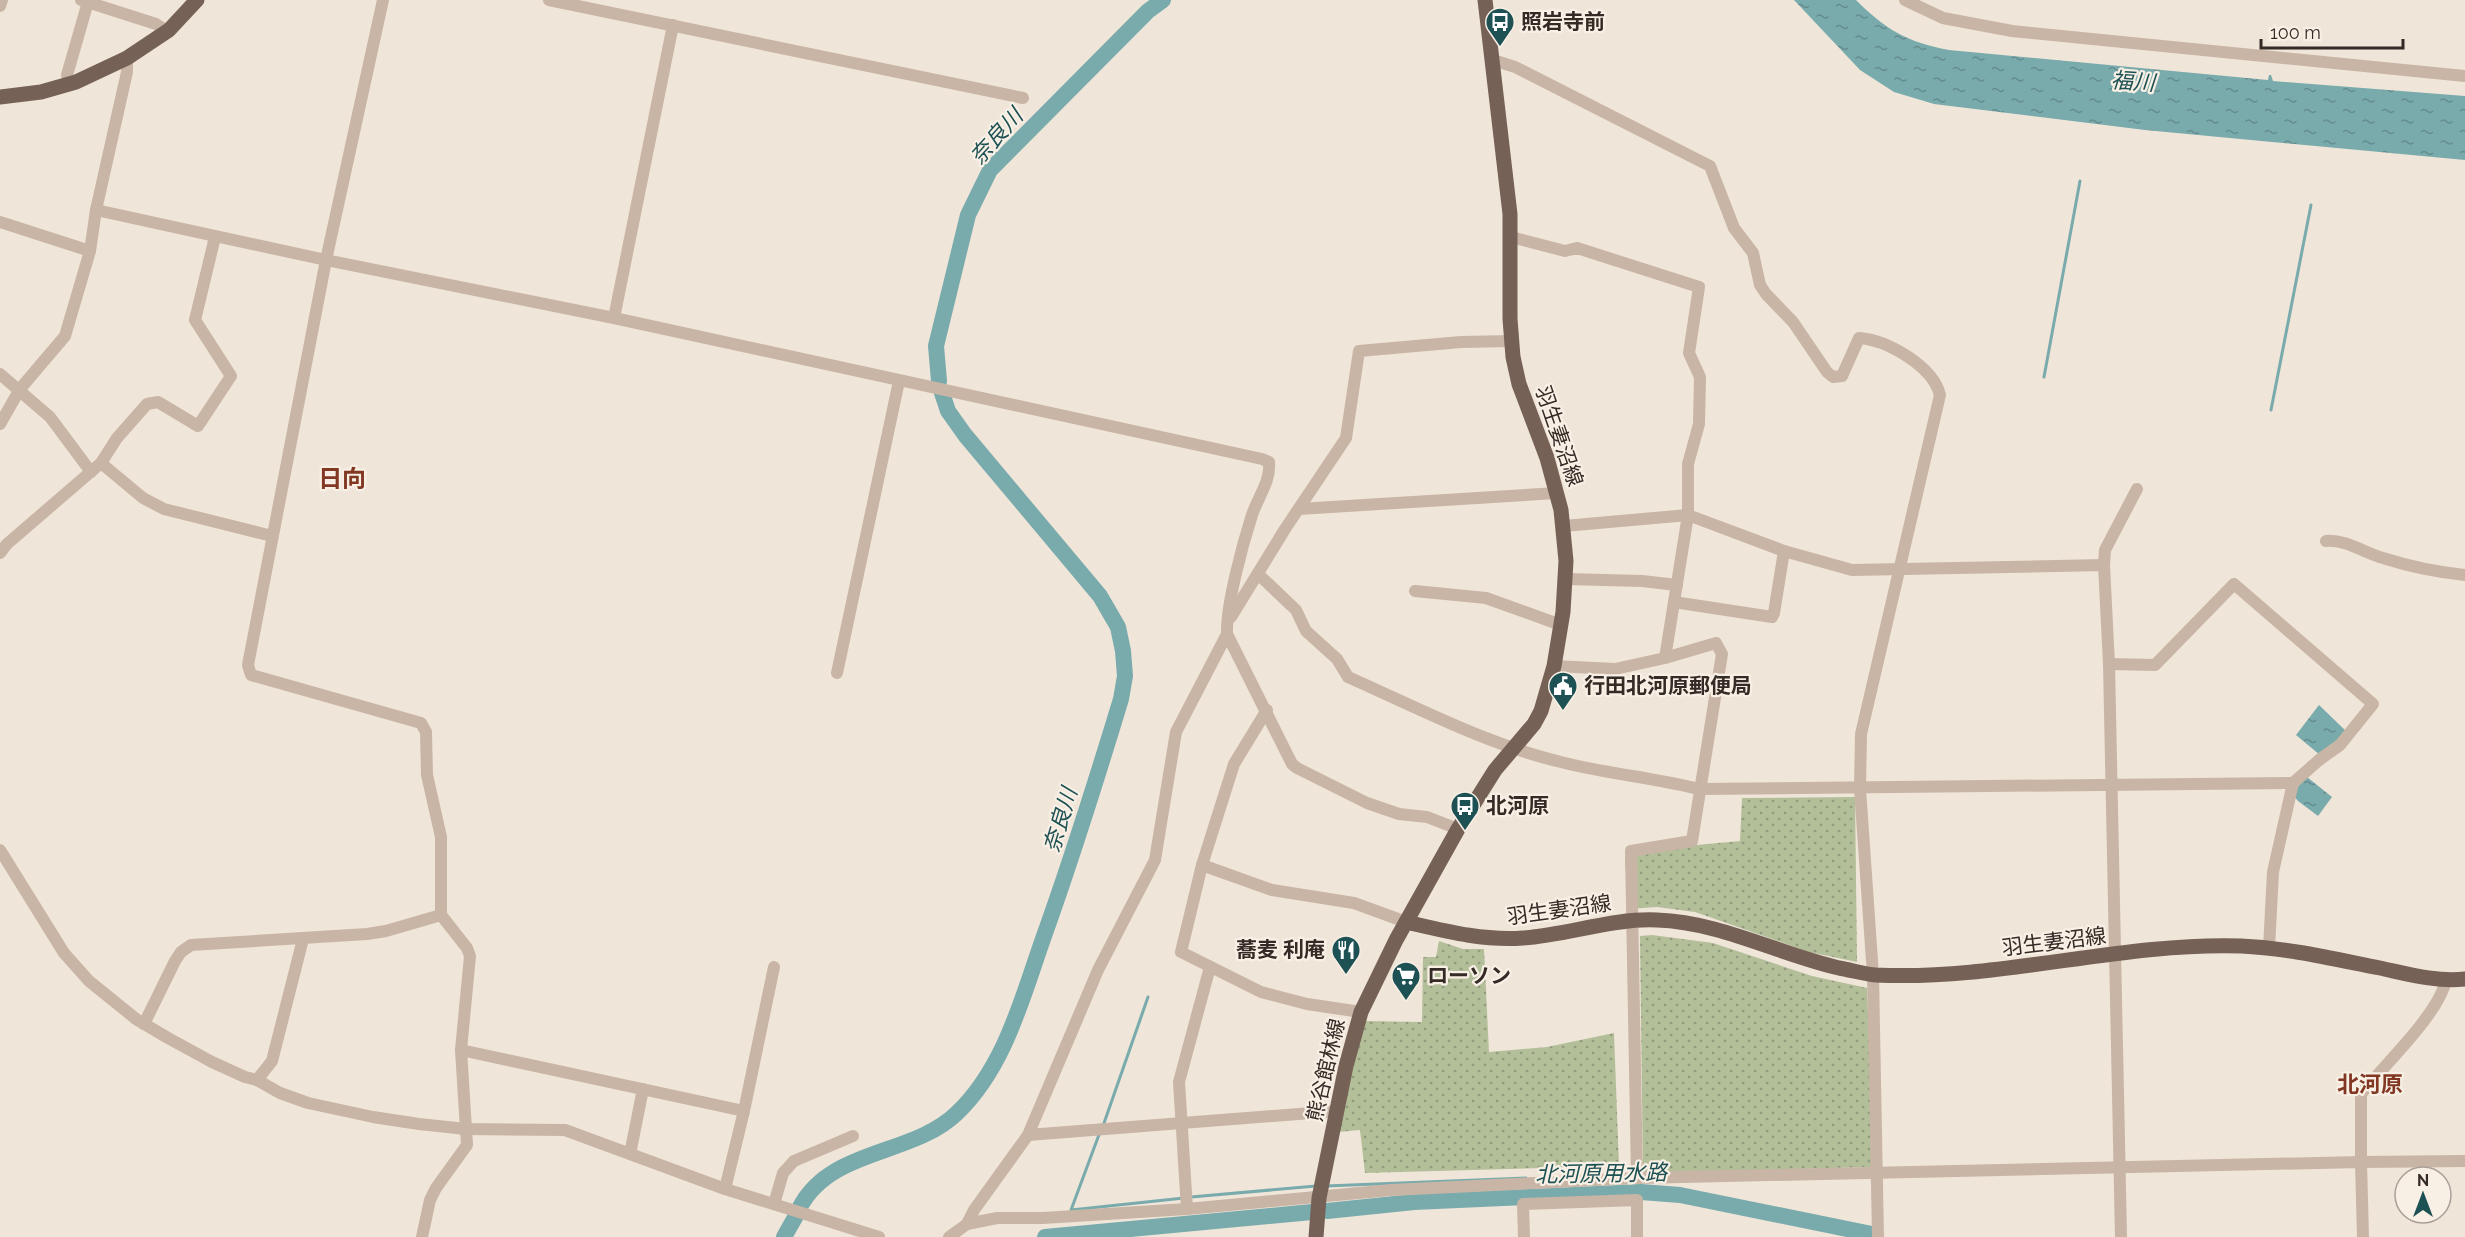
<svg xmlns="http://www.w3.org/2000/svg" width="2465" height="1237" font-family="Raleway,'Noto Sans JP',sans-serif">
<defs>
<pattern id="grass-dots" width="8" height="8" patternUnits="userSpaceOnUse" patternTransform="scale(1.5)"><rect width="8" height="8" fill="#b3bf99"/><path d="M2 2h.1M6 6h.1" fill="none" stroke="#929b7d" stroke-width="1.8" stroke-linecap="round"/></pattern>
<pattern id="water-ripples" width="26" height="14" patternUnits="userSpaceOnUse" patternTransform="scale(1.5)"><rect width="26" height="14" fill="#79abad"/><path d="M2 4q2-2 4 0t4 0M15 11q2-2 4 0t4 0" fill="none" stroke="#648b8d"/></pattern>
</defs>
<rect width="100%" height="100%" fill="#f0e5d9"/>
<g fill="url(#grass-dots)">
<polygon points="1855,797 1857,962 1809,952 1695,912 1657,907 1628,909 1625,857 1631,851 1740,841 1742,798"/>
<polygon points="1652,935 1713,943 1812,976 1867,988 1874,1167 1643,1173 1640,936"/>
<polygon points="1439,941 1463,949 1484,949 1489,1052 1547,1047 1614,1033 1619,1166 1365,1173 1360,1130 1338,1132 1363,1021 1422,1022 1423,957 1436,957"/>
</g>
<g fill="url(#water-ripples)">
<path d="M 1794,0 L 1856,0 C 1886,30 1907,42 1949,50 L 2268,80 L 2269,75 L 2271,75 L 2273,81 L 2465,96 L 2465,160 L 2145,130 L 1934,104 L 1894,92 L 1860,70 Z"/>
<polygon points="2319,705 2348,733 2320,755 2296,735"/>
<polygon points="2307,777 2332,797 2318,816 2298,801 2294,796 2296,789"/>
</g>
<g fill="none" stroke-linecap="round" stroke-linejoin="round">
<g stroke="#79abad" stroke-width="3">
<polyline points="2044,377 2080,181"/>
<polyline points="2271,410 2311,205"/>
<polyline points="1103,1126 1148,997"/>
<polyline points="1100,1132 1071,1210 1184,1198"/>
<polyline points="1326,1186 1526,1178"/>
<polyline points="1191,1197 1316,1186"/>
</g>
<g stroke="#79abad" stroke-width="16">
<polyline points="939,381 936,346 968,215 990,170 1148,11 1163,0"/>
<path d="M 800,1207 C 831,1148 913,1156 957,1113 C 1005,1067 1022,998 1044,936 C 1072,858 1097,778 1121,699 L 1125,676 L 1123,651 L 1118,627 L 1100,596 L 965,435 L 948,411 L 942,393"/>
<polyline points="1327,1211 1414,1202 1641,1192 1680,1195 1872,1234"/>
<polyline points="784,1237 797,1214"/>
<polyline points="1045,1237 1312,1212"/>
</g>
<g stroke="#c8b5a5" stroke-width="12">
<polyline points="81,0 156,24 167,31"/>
<polyline points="383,0 326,260 248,665 251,675 421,723 426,732 427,775 441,837 441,915 467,948 470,956 461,1050 467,1145 436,1188 430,1200 422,1237"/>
<polyline points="549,0 1023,98"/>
<polyline points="1905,0 1943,18 2012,31 2465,76"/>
<polyline points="0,6 2,0"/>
<path d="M 1493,60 L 1515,67 L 1710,166 L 1734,228 L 1753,253 L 1760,285 L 1766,294 L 1793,322 L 1827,372 L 1833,377 L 1842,376 L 1859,338 C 1887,340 1933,366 1940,395 L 1861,734 L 1860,789 L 1873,975 L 1878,1237"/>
<polyline points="72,83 67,75 88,2"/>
<path d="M 96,210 L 326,260 L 614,318 L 1262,459 L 1269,462 C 1271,481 1258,497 1252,515 C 1243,543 1226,605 1227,634"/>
<polyline points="0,222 90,251"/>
<polyline points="1511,237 1565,251 1577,248 1699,287 1689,353 1700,377 1699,424 1688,464 1688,515 1665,658"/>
<polyline points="614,318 673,25"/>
<polyline points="0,374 50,417 91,472"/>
<polyline points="0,424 20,389 65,336 90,251 96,210 127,72 127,58"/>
<polyline points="101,463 143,498 164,509 272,536"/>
<polyline points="1299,509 1557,493"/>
<polyline points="1564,526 1688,515 1784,551 1852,570 2104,565 2109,664 2121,1237"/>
<path d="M 2326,541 C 2345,539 2365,553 2383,558 C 2411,567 2436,572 2465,575"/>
<polyline points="0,553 7,544 101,463 117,438 147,404 158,402 198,426 231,376 195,320 215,237"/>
<polyline points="2104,565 2105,550 2137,489"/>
<path d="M 1258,574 L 1296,610 L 1306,631 L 1337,659 L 1348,677 C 1418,708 1490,746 1565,763 C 1609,774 1655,778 1699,789 L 2293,783"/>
<polyline points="1566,579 1642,581 1677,585"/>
<polyline points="1415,591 1486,598 1561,625"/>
<polyline points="1674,602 1772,617 1774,613 1784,551"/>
<polyline points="1231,617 1285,529 1346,438 1359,351 1461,342 1512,341"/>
<polyline points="2109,664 2155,665 2234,584 2373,704 2340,745 2319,760 2293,783 2273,872 2269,948"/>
<polyline points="1554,666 1615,669 1665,658 1716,643 1722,654 1692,841 1631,851 1637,1178"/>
<polyline points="837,673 899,381"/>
<polyline points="1267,710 1234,764 1202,865 1272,890 1354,903 1406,922"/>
<polyline points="0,850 64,953 89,981 136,1019 168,1038 212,1062 245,1077 257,1080 280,1093 308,1103 373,1117 419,1124 466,1129 565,1130 725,1189 879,1237"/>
<polyline points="1202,865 1181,952 1261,992 1307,1004 1361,1012"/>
<path d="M 2446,980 C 2439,1014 2384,1065 2361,1094 L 2361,1162 L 2465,1161"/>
<polyline points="144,1024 175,961 181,952 191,945 367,934 386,931 441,915"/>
<polyline points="461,1050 744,1111"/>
<polyline points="257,1080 272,1061 303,939"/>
<polyline points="1028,1135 1337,1111"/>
<polyline points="630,1154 643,1089"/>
<polyline points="725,1189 744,1111 774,967"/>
<polyline points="774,1204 783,1173 794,1161 853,1136"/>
<polyline points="1187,1209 1179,1082 1210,967"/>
<polyline points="967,1224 974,1210 1028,1135 1098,970 1155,860 1176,732 1227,634 1292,764 1297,768 1367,803 1399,814 1427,817 1458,829"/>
<polyline points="949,1237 967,1224 997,1218 1043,1218 1187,1209 1391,1190 1637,1178 2361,1162 2363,1237"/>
<polyline points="1524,1237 1523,1204 1637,1200 1637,1237"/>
</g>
<g stroke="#766157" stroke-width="15">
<polyline points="0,97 41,92 76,82 127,58 169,30 197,0"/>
<path d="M 1406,922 C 1445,931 1483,941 1523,938 C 1568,935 1612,918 1657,920 C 1720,922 1778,954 1839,968 C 1851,970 1864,974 1876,975 C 1999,981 2119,942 2241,946 C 2288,948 2334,959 2380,968 C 2408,974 2436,982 2465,979"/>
<polyline points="1316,1237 1319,1198 1346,1066 1361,1012 1396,940 1458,829 1495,770 1534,724 1541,711 1554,666 1563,612 1566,561 1561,510 1547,458 1519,384 1513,357 1510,319 1510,214 1485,0"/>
</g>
</g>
<defs>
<g id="bus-pin" transform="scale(1.5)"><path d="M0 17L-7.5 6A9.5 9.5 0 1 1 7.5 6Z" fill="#1d5154" stroke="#f8efe5"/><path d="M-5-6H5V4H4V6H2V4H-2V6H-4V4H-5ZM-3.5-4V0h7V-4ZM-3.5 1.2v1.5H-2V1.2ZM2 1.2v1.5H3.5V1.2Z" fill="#fff"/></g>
<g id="civic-pin" transform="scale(1.5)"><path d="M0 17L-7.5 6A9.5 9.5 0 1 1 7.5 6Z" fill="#1d5154" stroke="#f8efe5"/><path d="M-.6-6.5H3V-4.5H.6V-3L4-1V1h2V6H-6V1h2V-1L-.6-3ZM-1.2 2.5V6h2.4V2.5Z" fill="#fff"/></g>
<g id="restaurant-pin" transform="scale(1.5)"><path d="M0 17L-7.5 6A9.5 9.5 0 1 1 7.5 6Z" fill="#1d5154" stroke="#f8efe5"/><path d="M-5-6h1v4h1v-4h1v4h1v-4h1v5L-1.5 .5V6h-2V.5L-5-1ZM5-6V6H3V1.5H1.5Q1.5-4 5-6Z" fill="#fff"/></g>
<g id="supermarket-pin" transform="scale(1.5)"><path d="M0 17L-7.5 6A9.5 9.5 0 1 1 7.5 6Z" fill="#1d5154" stroke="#f8efe5"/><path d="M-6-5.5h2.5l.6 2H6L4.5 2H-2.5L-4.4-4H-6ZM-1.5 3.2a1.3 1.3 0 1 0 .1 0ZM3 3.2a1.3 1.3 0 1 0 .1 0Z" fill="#fff"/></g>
</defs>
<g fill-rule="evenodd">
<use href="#bus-pin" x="1500" y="22"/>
<use href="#civic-pin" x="1563" y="686"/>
<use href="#bus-pin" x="1465" y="806"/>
<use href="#restaurant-pin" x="1346" y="950"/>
<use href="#supermarket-pin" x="1406" y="976"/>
</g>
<g text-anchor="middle" stroke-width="4.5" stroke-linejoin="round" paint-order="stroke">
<g font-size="21" font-weight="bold" fill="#342a26" stroke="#f8efe5" text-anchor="start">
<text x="1521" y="29">照岩寺前</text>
<text x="1584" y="693">行田北河原郵便局</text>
<text x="1486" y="813">北河原</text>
<text x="1325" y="957" text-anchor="end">蕎麦 利庵</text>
<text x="1427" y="983">ローソン</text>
</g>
<g font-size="21" fill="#342a26" stroke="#f8efe5">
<text transform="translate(1559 436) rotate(71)" y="7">羽生妻沼線</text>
<text transform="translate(1559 910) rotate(-8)" y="7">羽生妻沼線</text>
<text transform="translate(2054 942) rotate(-7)" y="7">羽生妻沼線</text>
<text transform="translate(1326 1070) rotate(-77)" y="7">熊谷館林線</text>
</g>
<g font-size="22" font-style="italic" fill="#1d5154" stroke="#f8efe5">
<text transform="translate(2133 81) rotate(4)" y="8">福川</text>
<text transform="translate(996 136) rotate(-48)" y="8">奈良川</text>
<text transform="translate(1060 820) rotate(-73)" y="8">奈良川</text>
<text transform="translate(1601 1173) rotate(-1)" y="8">北河原用水路</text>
</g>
<g font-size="22" font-weight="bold" fill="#813721" stroke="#f8efe5">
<text x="2370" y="1092">北河原</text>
</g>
<g font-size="24" font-weight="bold" fill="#813721" stroke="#f8efe5">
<text x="342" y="487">日向</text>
</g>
</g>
<g transform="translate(2423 1195)"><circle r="28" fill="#f8efe5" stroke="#aaa099" stroke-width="1.5"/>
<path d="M0-4.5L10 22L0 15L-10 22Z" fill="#1d5154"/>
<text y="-9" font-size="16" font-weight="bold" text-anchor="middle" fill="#342a26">N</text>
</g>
<path d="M2261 39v9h142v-9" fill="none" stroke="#342a26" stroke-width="3"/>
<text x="2270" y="39" font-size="18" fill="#342a26" stroke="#f8efe5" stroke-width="4.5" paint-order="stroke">100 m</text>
</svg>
